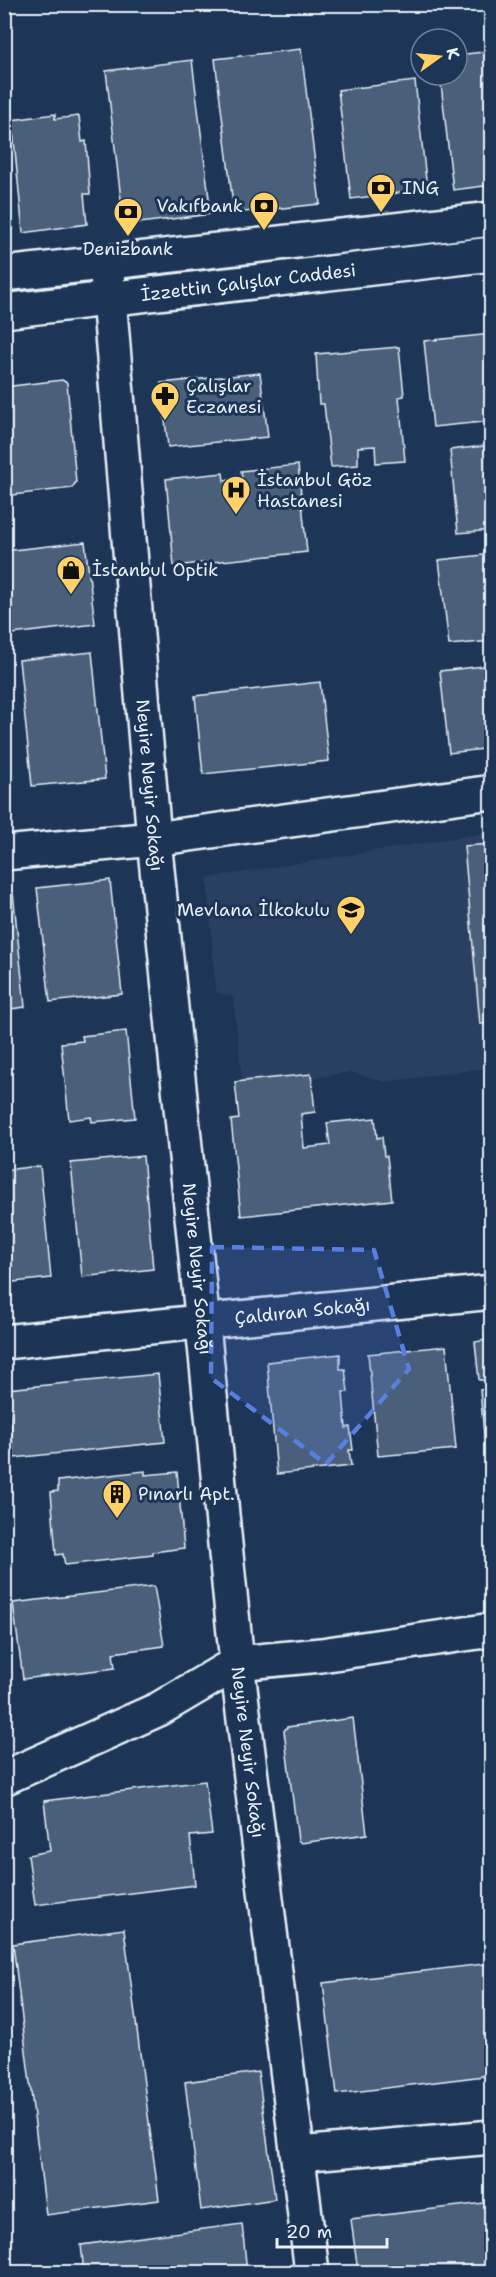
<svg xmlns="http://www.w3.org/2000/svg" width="496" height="2277" font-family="'Shantell Sans',sans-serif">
<rect width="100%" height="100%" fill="#1d3557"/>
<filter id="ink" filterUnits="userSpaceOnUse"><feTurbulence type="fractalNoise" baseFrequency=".0167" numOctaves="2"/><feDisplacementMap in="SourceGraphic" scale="12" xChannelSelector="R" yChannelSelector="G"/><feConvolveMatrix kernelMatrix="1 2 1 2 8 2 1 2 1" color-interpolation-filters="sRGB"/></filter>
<g filter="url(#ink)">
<polygon fill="#2a4162" points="491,832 491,1067 385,1082 351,1072 243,1088 233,996 216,993 207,878"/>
<g fill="#495e7a" stroke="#e8f1f8" stroke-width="1.5">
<polygon points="301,49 320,204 234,213 215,59"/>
<polygon points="492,51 492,185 453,190 440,75 457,75 457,55"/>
<polygon points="192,60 211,214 124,225 106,71"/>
<polygon points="415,81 427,189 351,199 338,90"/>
<polygon points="55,114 55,119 79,116 82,142 86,141 90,194 84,194 87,224 23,233 12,120"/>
<polygon points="492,334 492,421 433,427 424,341"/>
<polygon points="399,347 404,396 399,397 405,461 376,463 375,446 358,447 358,465 331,467 324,404 319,404 316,354"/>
<polygon points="260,373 268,437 168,447 161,383"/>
<polygon points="62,380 67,383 76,482 72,488 4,496 4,387"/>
<polygon points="492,445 492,530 458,533 450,450"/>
<polygon points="298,465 307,552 174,566 166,479 223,473 224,481 242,478 241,471"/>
<polygon points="85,542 95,624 4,635 4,551"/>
<polygon points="492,554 492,641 449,645 439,560"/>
<polygon points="92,652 105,779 32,786 19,660"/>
<polygon points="492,665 492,748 449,753 440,671"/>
<polygon points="320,682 329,761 203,774 195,696"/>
<polygon points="492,844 492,1023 480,1024 464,846"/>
<polygon points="110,880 122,994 50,1002 37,888"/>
<polygon points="13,892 25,1007 4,1010 4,893"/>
<polygon points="126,1031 135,1118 92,1122 91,1117 69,1120 61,1043 83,1041 82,1036"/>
<polygon points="311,1074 315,1112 301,1114 304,1148 330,1145 327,1123 375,1118 377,1138 382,1137 384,1156 387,1156 392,1200 241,1216 231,1120 239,1119 235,1082"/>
<polygon points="143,1156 153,1269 82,1277 71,1163"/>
<polygon points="40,1166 51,1278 4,1283 4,1170"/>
<polygon points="492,1334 492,1456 486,1456 480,1390 486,1389 485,1380 479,1380 475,1342 486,1340 485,1335"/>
<polygon points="446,1346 456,1449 378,1456 368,1354"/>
<polygon points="340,1354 340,1369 345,1369 348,1392 343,1392 346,1428 350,1427 353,1450 349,1450 351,1466 277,1474 267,1362"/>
<polygon points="158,1374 165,1442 14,1458 7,1389"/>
<polygon points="145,1471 145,1475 177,1472 184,1548 153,1552 153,1555 65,1565 63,1554 56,1555 51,1492 58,1491 58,1481"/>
<polygon points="154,1586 164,1646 113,1653 115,1668 23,1679 13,1603"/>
<polygon points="353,1718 367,1834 301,1843 298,1840 284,1731 287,1727"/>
<polygon points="205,1781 212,1834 190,1836 195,1885 35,1905 28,1855 50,1851 44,1801"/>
<polygon points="124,1929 159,2200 46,2215 13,1944"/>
<polygon points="492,1963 492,2075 337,2094 323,1983"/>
<polygon points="258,2072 275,2199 201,2210 185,2082"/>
<polygon points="492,2202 492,2272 358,2272 351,2219"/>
<polygon points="242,2224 247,2272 84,2272 81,2245"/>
</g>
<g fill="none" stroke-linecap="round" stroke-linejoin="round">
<g stroke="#e8f1f8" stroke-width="38">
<g id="minor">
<path id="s1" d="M 106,262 L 154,839 L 237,1663 L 312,2272"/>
<polyline points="4,853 154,839 492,792"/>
<path id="s2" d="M 4,1342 L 492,1292"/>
<polyline points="4,1778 159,1709 237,1663 321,1655 492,1630"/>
<polyline points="299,2154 492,2137"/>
</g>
</g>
<g stroke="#e8f1f8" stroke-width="38">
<g id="major">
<polyline points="4,274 492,219"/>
<path id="s3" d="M 4,311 L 492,254"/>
</g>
</g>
<use href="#minor" stroke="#1d3557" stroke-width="33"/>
<use href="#major" stroke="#1d3557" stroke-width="33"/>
</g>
</g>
<path fill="#5a7fe2" fill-opacity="0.2" stroke="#5a7fe2" stroke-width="4.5" stroke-dasharray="12 8" stroke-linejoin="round" d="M 212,1247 L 374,1250 L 409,1369 L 326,1464 L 211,1378 Z"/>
<defs>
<g id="bank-pin" transform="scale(1.5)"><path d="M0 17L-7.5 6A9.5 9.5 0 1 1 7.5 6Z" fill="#ffd166" stroke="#1d3557"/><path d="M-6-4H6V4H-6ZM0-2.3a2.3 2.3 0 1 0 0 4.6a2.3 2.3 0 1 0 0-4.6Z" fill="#111"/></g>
<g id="pharmacy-pin" transform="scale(1.5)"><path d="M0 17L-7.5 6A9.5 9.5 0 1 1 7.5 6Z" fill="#ffd166" stroke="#1d3557"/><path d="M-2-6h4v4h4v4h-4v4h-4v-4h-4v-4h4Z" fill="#111"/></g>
<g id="hospital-pin" transform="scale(1.5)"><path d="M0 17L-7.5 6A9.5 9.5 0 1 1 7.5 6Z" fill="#ffd166" stroke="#1d3557"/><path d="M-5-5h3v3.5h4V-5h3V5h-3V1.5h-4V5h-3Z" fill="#111"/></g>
<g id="shop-pin" transform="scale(1.5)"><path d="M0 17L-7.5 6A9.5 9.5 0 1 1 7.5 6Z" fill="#ffd166" stroke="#1d3557"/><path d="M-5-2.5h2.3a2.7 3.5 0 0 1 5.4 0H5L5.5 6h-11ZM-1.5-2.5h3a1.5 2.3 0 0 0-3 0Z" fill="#111"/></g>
<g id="school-pin" transform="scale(1.5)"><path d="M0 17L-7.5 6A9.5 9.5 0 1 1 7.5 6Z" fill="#ffd166" stroke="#1d3557"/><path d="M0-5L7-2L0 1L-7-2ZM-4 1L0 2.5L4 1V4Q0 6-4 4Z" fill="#111"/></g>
<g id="building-pin" transform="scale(1.5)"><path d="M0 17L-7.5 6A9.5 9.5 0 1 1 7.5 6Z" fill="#ffd166" stroke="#1d3557"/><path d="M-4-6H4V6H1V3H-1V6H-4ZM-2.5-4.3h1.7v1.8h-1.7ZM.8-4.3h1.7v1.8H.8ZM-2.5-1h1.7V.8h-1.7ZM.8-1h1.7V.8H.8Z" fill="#111"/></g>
</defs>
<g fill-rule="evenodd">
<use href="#bank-pin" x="381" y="188"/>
<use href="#bank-pin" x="264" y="206"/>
<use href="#bank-pin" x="128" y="212"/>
<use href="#pharmacy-pin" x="165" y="396"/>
<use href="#hospital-pin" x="236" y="490"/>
<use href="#shop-pin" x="71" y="570"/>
<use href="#school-pin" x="351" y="910"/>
<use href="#building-pin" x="117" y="1494"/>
</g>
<g text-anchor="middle" stroke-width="6" stroke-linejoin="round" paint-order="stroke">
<g font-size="18" fill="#e8f1f8" stroke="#1d3557" text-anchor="start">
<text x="402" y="194">ING</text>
<text x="243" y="212" text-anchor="end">Vakıfbank</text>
<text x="128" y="255" text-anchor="middle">Denizbank</text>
<text x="186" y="392">Çalışlar<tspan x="186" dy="21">Eczanesi</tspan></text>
<text x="257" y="486">İstanbul Göz<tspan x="257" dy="21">Hastanesi</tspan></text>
<text x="92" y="576">İstanbul Optik</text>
<text x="330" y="916" text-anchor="end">Mevlana İlkokulu</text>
<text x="138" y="1500">Pınarlı Apt.</text>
</g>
<g font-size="18" fill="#e8f1f8" stroke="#1d3557">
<text dy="6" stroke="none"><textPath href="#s3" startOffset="246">İzzettin Çalışlar Caddesi</textPath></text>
<text dy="6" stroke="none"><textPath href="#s1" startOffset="525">Neyire Neyir Sokağı</textPath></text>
<text dy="6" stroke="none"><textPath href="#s1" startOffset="1011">Neyire Neyir Sokağı</textPath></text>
<text dy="6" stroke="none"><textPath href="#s2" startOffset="300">Çaldıran Sokağı</textPath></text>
<text dy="6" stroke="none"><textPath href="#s1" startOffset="1497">Neyire Neyir Sokağı</textPath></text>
</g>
</g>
<rect width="496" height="2277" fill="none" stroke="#1d3557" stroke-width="24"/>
<rect x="12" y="12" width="472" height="2253" fill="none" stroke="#e8f1f8" stroke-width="2" filter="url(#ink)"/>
<g transform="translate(439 57) rotate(75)"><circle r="28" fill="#1d3557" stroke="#6e8097" stroke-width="1.5"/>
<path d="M0-4.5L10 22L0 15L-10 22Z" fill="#ffd166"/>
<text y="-9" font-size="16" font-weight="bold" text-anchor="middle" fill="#e8f1f8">K</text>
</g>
<path d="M277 2238v9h110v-9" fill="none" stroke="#e8f1f8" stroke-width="3"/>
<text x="286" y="2238" font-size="18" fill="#e8f1f8" stroke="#1d3557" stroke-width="4.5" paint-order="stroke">20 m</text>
</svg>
